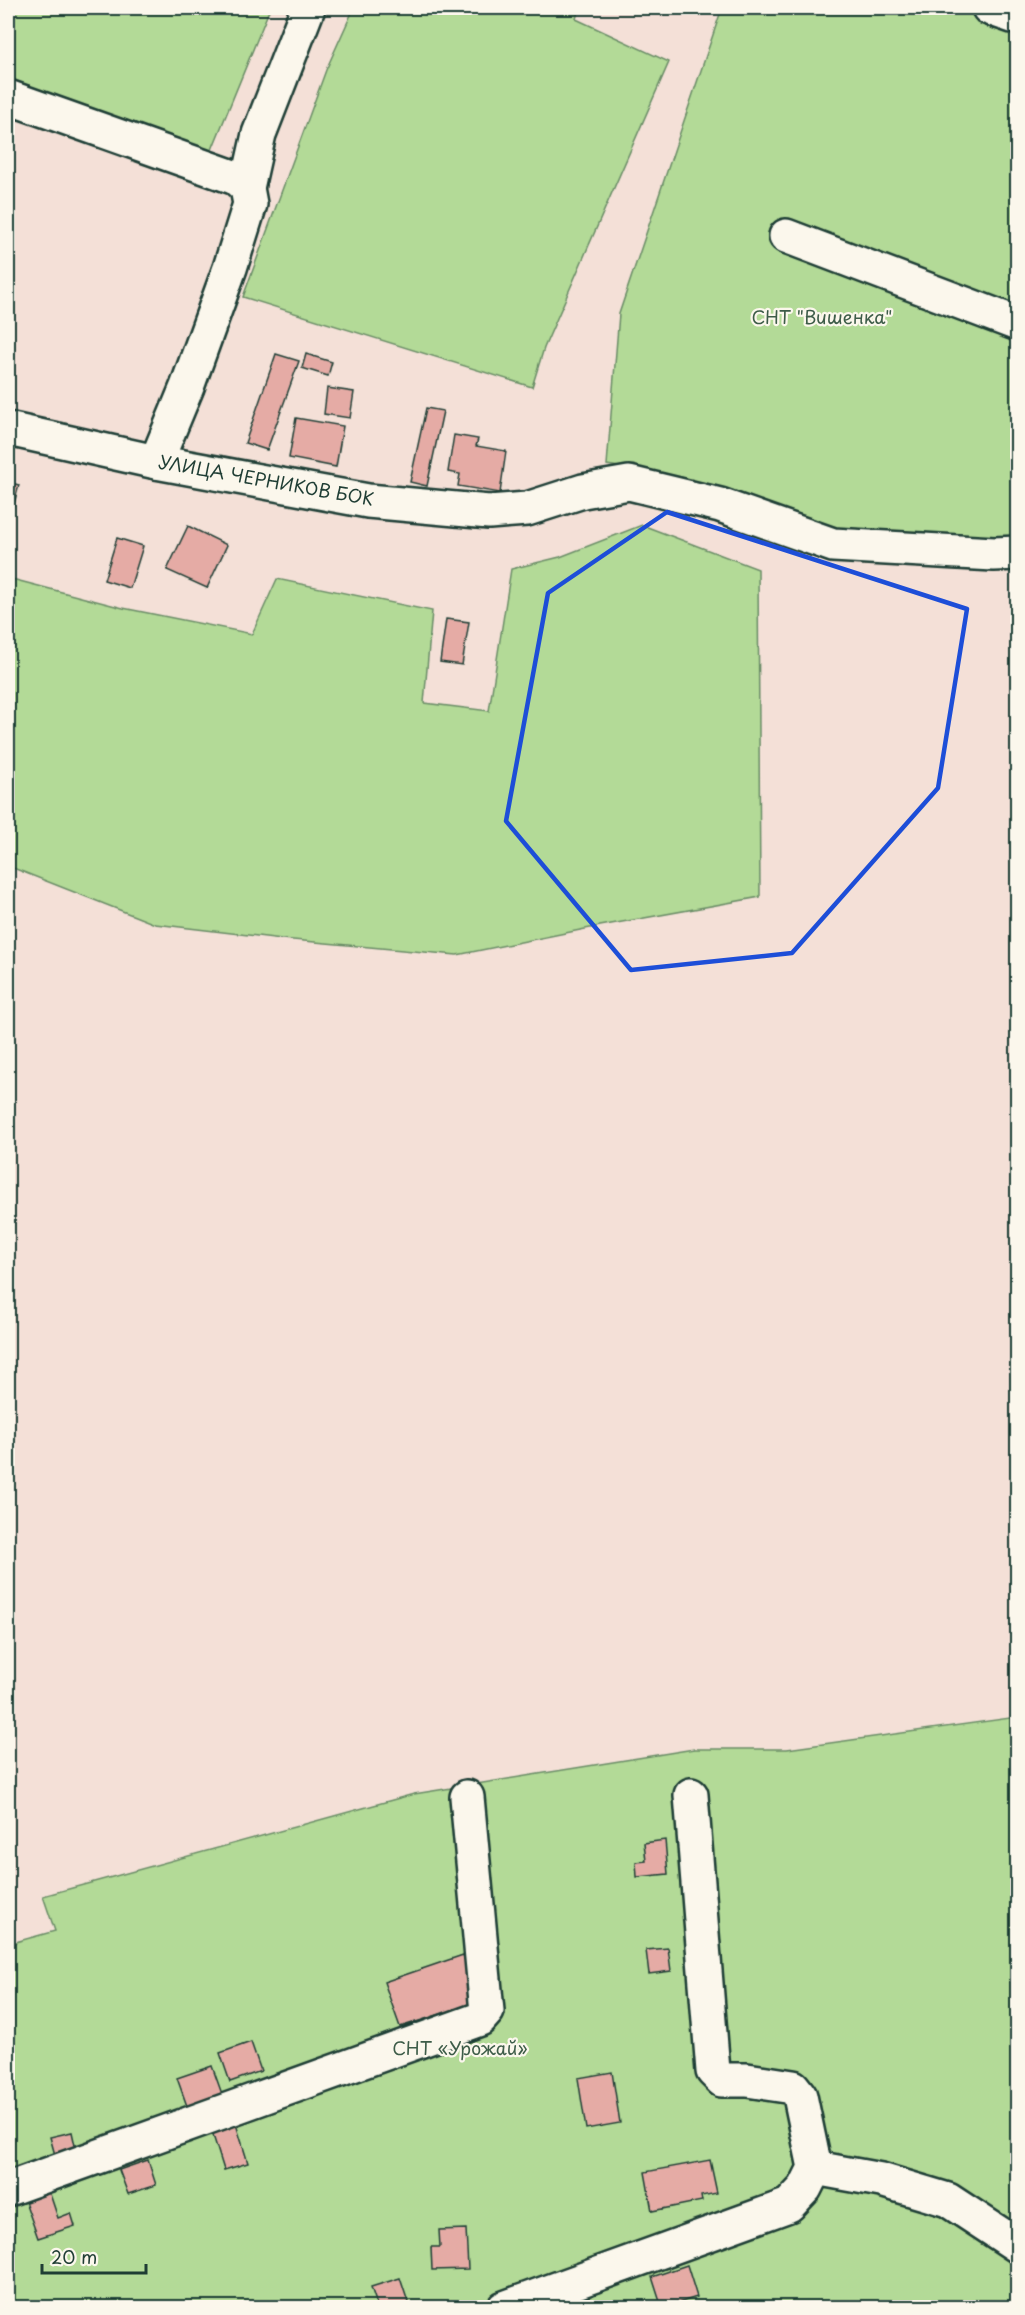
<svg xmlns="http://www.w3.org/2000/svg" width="1025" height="2315" font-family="'Playpen Sans',sans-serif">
<rect width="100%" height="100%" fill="#f4e0d7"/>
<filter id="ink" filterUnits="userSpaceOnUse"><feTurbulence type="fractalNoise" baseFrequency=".0167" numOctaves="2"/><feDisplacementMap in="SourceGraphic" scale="12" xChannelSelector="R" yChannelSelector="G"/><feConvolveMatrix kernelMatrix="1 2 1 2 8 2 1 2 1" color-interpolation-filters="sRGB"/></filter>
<g filter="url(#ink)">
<g fill="#b3da97" stroke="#698c66" stroke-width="1.5">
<polygon points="8,8 270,8 211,152 8,81"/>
<polygon points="354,8 579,8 576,19 669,62 544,348 532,387 243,297 326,70"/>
<polygon points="722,8 1017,8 1017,539 832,531 685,478 607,465 619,314"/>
<polygon points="642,525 758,569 760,897 600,926 457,955 282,939 155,924 8,866 8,578 123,608 252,634 277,579 432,611 424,703 489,711 511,569 560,557"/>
<polygon points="1017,1717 1017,2307 8,2308 8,1944 55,1931 43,1896 414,1794 694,1749 787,1749"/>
</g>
<g fill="#e5aba5" stroke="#1f3d34" stroke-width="1.5">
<polygon points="276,354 299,361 267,450 245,443"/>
<polygon points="306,354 332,362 328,376 302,368"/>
<polygon points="327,388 354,392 350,418 324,414"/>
<polygon points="426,408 443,411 427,486 410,482"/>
<polygon points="296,418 343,426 336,467 289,458"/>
<polygon points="454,435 478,439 476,446 506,451 500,493 458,486 460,474 448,472"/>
<polygon points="8,482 19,485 8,526"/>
<polygon points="188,526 227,545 207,588 167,570"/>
<polygon points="117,538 143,546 130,588 104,580"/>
<polygon points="446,619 469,622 462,665 440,662"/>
<polygon points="665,1840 668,1874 637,1877 636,1862 646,1861 644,1843"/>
<polygon points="668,1948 671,1971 649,1974 646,1950"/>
<polygon points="463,1955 479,2002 400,2027 384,1982"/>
<polygon points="251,2042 261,2071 230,2082 220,2053"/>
<polygon points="212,2066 222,2094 187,2106 177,2078"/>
<polygon points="612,2072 620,2123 586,2129 578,2078"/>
<polygon points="236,2124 248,2163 224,2170 212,2132"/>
<polygon points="72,2132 76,2150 55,2155 50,2137"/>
<polygon points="148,2160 156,2185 128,2194 119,2170"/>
<polygon points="710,2160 717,2193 701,2196 702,2201 652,2211 645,2172"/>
<polygon points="46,2182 58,2218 71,2213 75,2226 38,2238 21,2190"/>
<polygon points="466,2229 468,2269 432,2270 431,2247 440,2247 439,2230"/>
<polygon points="687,2265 697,2297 662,2308 652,2277"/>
<polygon points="400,2278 410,2308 378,2308 371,2287"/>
</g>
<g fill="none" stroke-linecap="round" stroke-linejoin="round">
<g stroke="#1f3d34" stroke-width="38">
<g id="minor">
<polyline points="989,8 1018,18"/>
<polyline points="8,97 236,178 247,188 250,204 230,268 187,387 156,462"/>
<polyline points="247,188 259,134 308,8"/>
<polyline points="786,236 1018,324"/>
<polyline points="8,429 156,462 368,501 489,512 527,509 583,491 629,483 720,505 833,545 994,554 1018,553"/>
<polyline points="815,2168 881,2180 948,2200 1018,2246"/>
<polyline points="8,2189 480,2019 487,2011 486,2001 467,1797"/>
<polyline points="504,2308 789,2205 805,2188 815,2168 800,2096 793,2087 747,2080 722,2080 713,2071 691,1795"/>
</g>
</g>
<use href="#minor" stroke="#fbf7ec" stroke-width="33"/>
</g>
</g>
<path fill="none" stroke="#1d4ed8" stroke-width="4.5" stroke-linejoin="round" d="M 667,512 L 967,609 L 938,788 L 792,953 L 631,970 L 506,821 L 548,593 Z"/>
<g text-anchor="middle" stroke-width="4.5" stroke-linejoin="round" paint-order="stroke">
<g font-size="18" fill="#3d5c48" stroke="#fbf7ec">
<text x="822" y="324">СНТ "Вишенка"</text>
<text x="460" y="2055">СНТ «Урожай»</text>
</g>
<g font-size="18" fill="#1f3d34" stroke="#fbf7ec">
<text transform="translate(266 481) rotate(10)" y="6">УЛИЦА ЧЕРНИКОВ БОК</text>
</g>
</g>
<rect width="1025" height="2315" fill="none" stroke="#fbf7ec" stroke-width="30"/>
<rect x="15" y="15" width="995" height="2285" fill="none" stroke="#1f3d34" stroke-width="2" filter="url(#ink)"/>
<path d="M42 2264v9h104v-9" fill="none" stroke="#1f3d34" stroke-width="3"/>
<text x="51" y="2264" font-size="18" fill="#1f3d34" stroke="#fbf7ec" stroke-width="4.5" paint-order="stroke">20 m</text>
</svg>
